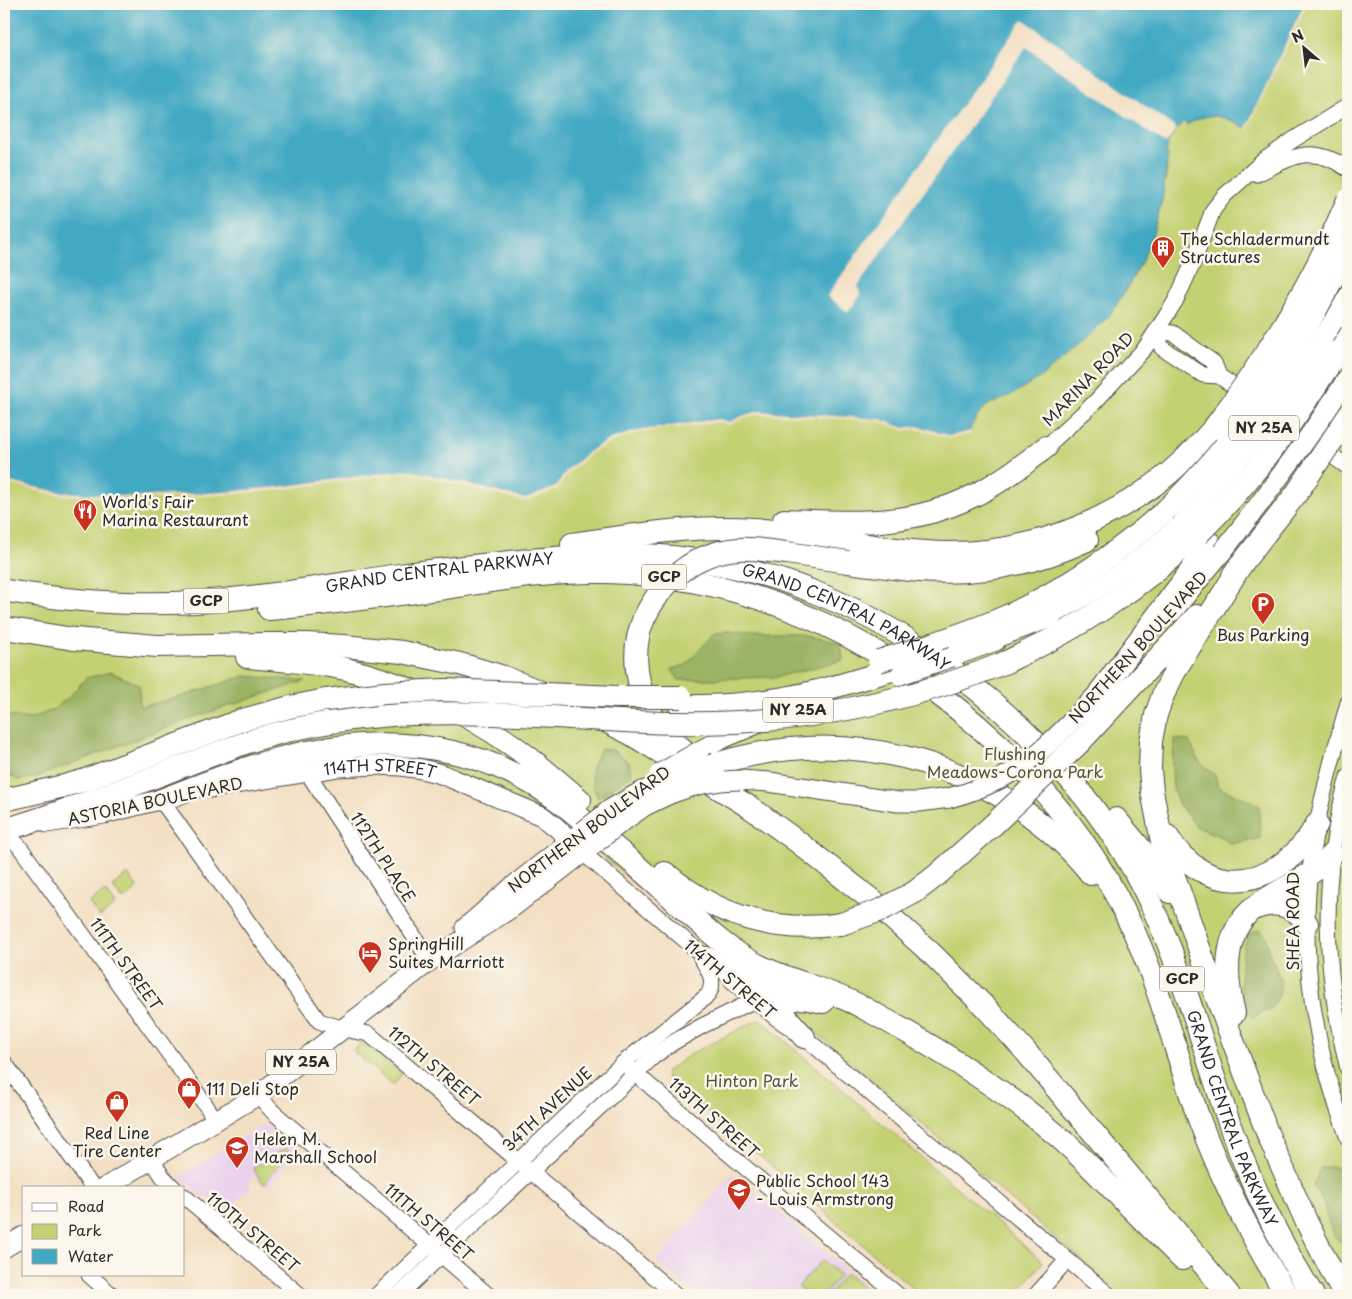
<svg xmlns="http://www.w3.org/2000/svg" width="1352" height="1299" font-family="'Playpen Sans',sans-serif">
<rect width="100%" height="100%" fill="#fbf7ec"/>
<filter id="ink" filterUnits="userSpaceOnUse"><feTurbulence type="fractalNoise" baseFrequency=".02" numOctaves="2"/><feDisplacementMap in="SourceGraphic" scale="10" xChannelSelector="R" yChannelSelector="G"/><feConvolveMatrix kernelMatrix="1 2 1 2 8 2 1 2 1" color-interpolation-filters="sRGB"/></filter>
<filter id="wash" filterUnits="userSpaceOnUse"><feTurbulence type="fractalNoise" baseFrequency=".0096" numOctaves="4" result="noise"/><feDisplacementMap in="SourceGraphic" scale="20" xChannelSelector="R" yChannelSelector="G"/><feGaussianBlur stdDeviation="1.12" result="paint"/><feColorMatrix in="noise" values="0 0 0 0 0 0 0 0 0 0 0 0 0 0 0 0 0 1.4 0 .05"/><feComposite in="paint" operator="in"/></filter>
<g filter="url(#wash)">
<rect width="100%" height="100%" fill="#f3dfc2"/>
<g fill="#ead1ec">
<polygon points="265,1124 298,1152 267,1187 253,1176 248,1182 251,1186 227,1214 207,1196 204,1198 179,1176"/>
<polygon points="733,1173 822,1249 875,1295 696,1295 656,1262"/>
</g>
<g fill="#c4d173" stroke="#787e4f">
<path d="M 1304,4 L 1348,4 L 1348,1295 L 1122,1295 L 846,1059 L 799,1017 L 724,961 L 559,818 L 421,760 L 70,814 L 4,783 L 4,436 L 708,390 L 970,430 L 973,422 L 985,407 L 1109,316 L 1127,288 L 1142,261 L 1153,233 L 1162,200 L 1167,171 L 1166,144 L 1177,129 L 1184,122 L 1187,125 C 1209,110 1225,116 1246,127 Z"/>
<polygon points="128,874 138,888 123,900 112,886"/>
<polygon points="105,891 115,905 100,917 89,903"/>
<polygon points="760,1019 1043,1262 1015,1295 921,1295 754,1151 667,1079 666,1072 692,1053"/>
<polygon points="362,1041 402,1074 393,1085 353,1051"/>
<polygon points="286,1148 289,1153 264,1184 261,1181 253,1168"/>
<polygon points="822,1260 840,1275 823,1295 807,1295 798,1287"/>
<polygon points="846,1273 871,1295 830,1295 828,1294"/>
</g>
<g fill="#9bb365" stroke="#636f48">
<polygon points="728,633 749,636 809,636 841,643 843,660 777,677 679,680 671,669 686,665 714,634"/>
<polygon points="111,672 139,685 140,707 180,697 245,676 305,681 195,717 34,778 18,780 4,772 4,715 29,719 53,710 69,697 86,678"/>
<polygon points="1175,739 1189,741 1200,763 1215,775 1218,787 1259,805 1260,838 1232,844 1219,836 1197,827 1179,805 1173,788 1172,763"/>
<path d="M 601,749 L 612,750 L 629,762 L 631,775 L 598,798 C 588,775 589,770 601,749 Z"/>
<path d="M 1261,930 L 1266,937 L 1268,950 L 1281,980 L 1279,996 L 1271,1009 L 1253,1017 L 1243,1007 C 1240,990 1237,944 1253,932 C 1255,931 1258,930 1261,930 Z"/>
<path d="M 1321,1167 L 1335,1167 L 1341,1172 L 1342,1183 L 1348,1196 L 1348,1245 L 1344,1245 C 1327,1232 1330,1222 1323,1203 C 1321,1197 1316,1191 1313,1186 Z"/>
</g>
<path fill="#43a9c3" stroke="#376a77" d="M 4,4 L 1304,4 L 1246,128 C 1225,116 1209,110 1187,125 L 1184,122 C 1177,129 1172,136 1167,144 L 1168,146 L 1166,154 L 1168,155 L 1162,200 L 1153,233 L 1142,261 L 1127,288 L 1109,316 L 1086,338 L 1044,375 L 1011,395 L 994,403 L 992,402 C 982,410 974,418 970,430 L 971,431 L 950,436 L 917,426 L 904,428 L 880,419 L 759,411 L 742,416 L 730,423 L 719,419 L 637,431 L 591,450 L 567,470 L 556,487 L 525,499 L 427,474 L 407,470 L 279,487 L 225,492 L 137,497 L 59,492 L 4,481 Z"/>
<g fill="#f3dfc2">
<polygon points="1304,4 1307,4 1247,130 1246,128"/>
<polygon points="1023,19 1177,129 1166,144 1026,47 858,286 860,296 848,312 827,296"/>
<polygon points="759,411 880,419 904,428 917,426 950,436 971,431 971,434 950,438 917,429 903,430 880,421 759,414 743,418 730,425 719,422 637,433 612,442 592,452 569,472 557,489 525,502 427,476 407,472 279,490 225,495 137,499 58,495 4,483 4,481 59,492 137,497 225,492 279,487 407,470 427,474 525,499 556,487 567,470 591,450 611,439 637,431 719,419 730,422 742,416"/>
</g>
</g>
<g filter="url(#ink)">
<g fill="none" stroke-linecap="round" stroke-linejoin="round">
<g stroke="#494642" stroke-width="17">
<g id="minor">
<path d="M 1257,174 C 1292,157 1312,143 1348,169"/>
<polyline points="1219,376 1214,363 1173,333 1156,332 1162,348 1203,375 1219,376 1248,396"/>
<polyline points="1281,420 1348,467"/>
<polyline points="1046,447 1094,403 1145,348 1166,316 1176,300 1193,263 1213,210 1224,196 1263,161 1293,140 1348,106"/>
<path d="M 1348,703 C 1334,753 1319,803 1312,854 C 1298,950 1314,1049 1348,1138"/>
<polyline points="307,772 430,961"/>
<path d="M 1348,777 C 1320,876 1323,969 1348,1069"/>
<polyline points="161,800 319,1021 344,1029 369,1034 676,1295"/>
<polyline points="4,830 19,846 205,1104 216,1121"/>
<polyline points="583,853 713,964"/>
<polyline points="732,981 776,1018 804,1037 1109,1295"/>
<polyline points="4,1062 93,1188"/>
<polyline points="628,1067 729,1154 898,1295"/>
<polyline points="258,1095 273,1112 488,1295"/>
<polyline points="152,1160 163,1177 174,1188"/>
<polyline points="184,1196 300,1295"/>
<polyline points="89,1275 112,1295"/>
<path d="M 377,1295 L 623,1063 L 707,996 C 717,983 709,970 701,958"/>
<polyline points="399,1295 653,1057 674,1042 702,1026 755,1000"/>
<polyline points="1036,1295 1067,1260"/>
</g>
</g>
<g stroke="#494642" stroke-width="21">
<g id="major">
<polyline points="1333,322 1348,296"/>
<polyline points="1172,612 1222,552"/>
<path d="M 1037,622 C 1090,597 1138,563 1182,523"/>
<polyline points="952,657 996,641"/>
<polyline points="1066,727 1110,681"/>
<polyline points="699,751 724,738 757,724"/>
<polyline points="740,780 769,782 898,802 919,802 949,798"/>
<path id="s1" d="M 211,788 L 339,767 L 376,765 L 401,766 L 422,769 L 441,774 L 542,816 L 556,827 L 583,853"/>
<polyline points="47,823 104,814 174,796"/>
<polyline points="618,825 645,806 670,794"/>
<polyline points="465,928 512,887 580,833"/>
<polyline points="104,1188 258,1095 430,961 513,907 592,846"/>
<polyline points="4,1248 24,1236"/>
</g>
</g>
<g stroke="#494642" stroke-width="24">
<g id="highway">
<polyline points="1337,352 1348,333"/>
<path d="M 784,520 C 819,521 855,524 890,520 C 954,513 998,486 1046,447"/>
<path d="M 572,544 C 632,535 693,525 753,529 C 811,533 868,548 926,552 C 1007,558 1088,533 1154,485 C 1176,469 1196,449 1214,428"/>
<path d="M 848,562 C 872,565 896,569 920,571 C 977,575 1035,564 1087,540"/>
<polyline points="1241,565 1176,669 1163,695 1156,715 1151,741 1150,770 1152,791 1162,842 1211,982 1268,1135 1307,1223 1344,1295"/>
<polyline points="1233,575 1296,494"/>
<path id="s2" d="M 7,591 C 70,601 132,606 195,602 C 264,598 332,585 399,575 C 436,570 473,566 510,562 C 565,556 619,552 673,557 C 777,568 874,610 956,673 C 1020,722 1077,778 1120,847 C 1176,936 1198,1036 1233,1134 C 1254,1191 1281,1244 1313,1295"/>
<path d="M 269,609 C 328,604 386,596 445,588 C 498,580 552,571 606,572 C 727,575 837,619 933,690 C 1015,751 1084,826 1128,919 C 1159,982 1175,1052 1199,1119 C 1222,1181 1252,1239 1287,1295"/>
<path d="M 644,618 C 627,659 639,705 669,737 C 677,745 686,752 695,760"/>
<polyline points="4,628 74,639 157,646 266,644 306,644 344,646 402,652 460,664 504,677 584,710 631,734 751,808 798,842 874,902 932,954 987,1009 1026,1052 1229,1295"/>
<polyline points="981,642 1051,616"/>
<path d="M 933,644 C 961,634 989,625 1016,612 C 1070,586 1120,551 1165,511"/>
<path d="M 247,657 C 280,660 314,662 346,669 C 404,683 463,710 512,745 C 536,762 558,781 580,800"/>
<path d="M 1004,663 C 1078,629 1138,590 1198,534"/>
<polyline points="1100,692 1211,544"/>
<path d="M 680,706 C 726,707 773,702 818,691 C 843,685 867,677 892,670"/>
<polyline points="1080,742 1197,616"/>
<path d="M 716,764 C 816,733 920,746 1009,801 C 1040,821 1068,845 1091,874"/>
<polyline points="4,800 64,786 85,780 242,720 290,707 326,700"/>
<path d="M 161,800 C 198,786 236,770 274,760 C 362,736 451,737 531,783 C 561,800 586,823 612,845 C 637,866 661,887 684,909 C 704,927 723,945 745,958 C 781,980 825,987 862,1007 C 929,1043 995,1083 1053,1132 C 1078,1153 1100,1176 1122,1199 C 1142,1219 1162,1239 1182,1259"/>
<polyline points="605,814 636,796 665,783"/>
<polyline points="1116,819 1146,855 1170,892"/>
<path d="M 4,830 C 62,813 119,791 175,769 C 202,759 229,748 257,739 C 307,724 360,716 413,714"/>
<path d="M 1167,836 C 1208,903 1281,888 1317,824"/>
<path d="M 665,873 C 716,916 776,934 841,924"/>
<polyline points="915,892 937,875 994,824"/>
<path d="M 1256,908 C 1276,900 1296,906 1307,924"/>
<polyline points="706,958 763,989 823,1002"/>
<path d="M 1234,1013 C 1226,980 1222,937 1250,911 C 1263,899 1281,891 1296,882 C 1309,874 1324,867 1332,854"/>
<path d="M 804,1037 L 787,1018 L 783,1009 C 786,999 797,998 806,998"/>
</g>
</g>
<use href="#minor" stroke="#fff" stroke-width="15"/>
<use href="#major" stroke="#fff" stroke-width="19"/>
<use href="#highway" stroke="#fff" stroke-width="22"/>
<g stroke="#494642" stroke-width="21" stroke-linecap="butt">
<g id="major-bridge">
<path d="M 1182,523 C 1242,463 1289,394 1333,322"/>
<path d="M 1222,552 C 1267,495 1310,438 1348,377"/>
<polyline points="900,675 952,657"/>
<polyline points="659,774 699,751"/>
<path d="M 670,794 C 693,785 716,780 740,780"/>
<path d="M 949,798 C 1002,784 1028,765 1066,727"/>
<polyline points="583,831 605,814"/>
<polyline points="597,842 618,825"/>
</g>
</g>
<g stroke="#494642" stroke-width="24" stroke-linecap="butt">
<g id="highway-bridge">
<path d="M 1214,428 C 1267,357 1313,282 1348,200"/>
<polyline points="1296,494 1348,417"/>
<path d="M 1165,511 C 1243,437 1302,344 1348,247"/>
<path d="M 1198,534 C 1253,481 1297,417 1337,352"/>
<path d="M 644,618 C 662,581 695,552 738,549 C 754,548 771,551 787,553 C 807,556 828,559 848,562"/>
<polyline points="879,661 933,644"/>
<polyline points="326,700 385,693 445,690 618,697 681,697"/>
<path d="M 413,714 C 502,710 590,722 678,723 C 790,725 901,705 1004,663"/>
<polyline points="665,783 716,764"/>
<polyline points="994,824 1080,742"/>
<polyline points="841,924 881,910 915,892"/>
</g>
</g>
<use href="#major-bridge" stroke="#fff" stroke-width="19"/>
<use href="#highway-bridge" stroke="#fff" stroke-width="22"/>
</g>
</g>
<defs>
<g id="building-pin" transform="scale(1.25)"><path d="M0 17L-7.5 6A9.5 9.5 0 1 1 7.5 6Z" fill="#c8321e" stroke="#fbf7ec"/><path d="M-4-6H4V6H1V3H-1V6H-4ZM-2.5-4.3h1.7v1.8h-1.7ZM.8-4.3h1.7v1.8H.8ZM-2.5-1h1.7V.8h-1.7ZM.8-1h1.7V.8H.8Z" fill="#fff"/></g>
<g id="restaurant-pin" transform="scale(1.25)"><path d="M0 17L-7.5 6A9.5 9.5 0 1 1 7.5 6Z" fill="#c8321e" stroke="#fbf7ec"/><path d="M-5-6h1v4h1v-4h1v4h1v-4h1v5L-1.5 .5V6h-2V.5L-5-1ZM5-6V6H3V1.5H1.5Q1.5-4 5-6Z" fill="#fff"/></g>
<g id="parking-pin" transform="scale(1.25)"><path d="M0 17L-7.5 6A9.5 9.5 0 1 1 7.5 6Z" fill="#c8321e" stroke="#fbf7ec"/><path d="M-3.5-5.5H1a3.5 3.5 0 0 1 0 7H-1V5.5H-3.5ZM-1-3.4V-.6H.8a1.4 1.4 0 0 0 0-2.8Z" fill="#fff"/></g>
<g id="hotel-pin" transform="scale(1.25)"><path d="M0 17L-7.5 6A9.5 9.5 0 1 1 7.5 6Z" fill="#c8321e" stroke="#fbf7ec"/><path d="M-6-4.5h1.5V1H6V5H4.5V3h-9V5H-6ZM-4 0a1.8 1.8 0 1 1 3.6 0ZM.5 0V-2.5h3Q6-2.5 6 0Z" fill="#fff"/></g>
<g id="shop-pin" transform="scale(1.25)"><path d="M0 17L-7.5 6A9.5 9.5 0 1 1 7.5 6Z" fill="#c8321e" stroke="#fbf7ec"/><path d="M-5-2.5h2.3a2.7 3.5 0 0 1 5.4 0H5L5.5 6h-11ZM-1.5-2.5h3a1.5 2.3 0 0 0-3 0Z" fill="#fff"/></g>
<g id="school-pin" transform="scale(1.25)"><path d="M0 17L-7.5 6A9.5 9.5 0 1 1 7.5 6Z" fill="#c8321e" stroke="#fbf7ec"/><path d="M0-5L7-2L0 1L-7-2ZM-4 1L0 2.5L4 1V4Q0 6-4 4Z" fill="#fff"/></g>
</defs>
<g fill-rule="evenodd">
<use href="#building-pin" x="1163" y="248"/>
<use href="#restaurant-pin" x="85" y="511"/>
<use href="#parking-pin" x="1263" y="604"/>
<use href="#hotel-pin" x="370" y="953"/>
<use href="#shop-pin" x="189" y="1089"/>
<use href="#shop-pin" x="117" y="1102"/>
<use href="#school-pin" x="237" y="1148"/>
<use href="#school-pin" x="739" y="1190"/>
</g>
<g text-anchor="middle" stroke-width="5" stroke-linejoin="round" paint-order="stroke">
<g fill="#fbf7ec" stroke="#696865" stroke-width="1">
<rect x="1229" y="415.5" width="70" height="25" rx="4"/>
<rect x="641.5" y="564.5" width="45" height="25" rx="4"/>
<rect x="183.5" y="588.5" width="45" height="25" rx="4"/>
<rect x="763" y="697.5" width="70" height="25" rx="4"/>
<rect x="1159.5" y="966.5" width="45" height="25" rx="4"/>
<rect x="266" y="1049.5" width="70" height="25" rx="4"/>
</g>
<g font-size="15" font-weight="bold" fill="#2b2b2b">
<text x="1264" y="433">NY 25A</text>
<text x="664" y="582">GCP</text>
<text x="206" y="606">GCP</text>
<text x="798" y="715">NY 25A</text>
<text x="1182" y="984">GCP</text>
<text x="301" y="1067">NY 25A</text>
</g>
<g font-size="16" fill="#2b2b2b" stroke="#fbf7ec" text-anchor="start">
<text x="1180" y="245">The Schladermundt<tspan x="1180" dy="18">Structures</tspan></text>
<text x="102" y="508">World's Fair<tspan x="102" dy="18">Marina Restaurant</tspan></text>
<text x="1263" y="641" text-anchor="middle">Bus Parking</text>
<text x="388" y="950">SpringHill<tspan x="388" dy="18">Suites Marriott</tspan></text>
<text x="206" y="1095">111 Deli Stop</text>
<text x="117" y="1139" text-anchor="middle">Red Line<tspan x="117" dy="18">Tire Center</tspan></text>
<text x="254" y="1145">Helen M.<tspan x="254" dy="18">Marshall School</tspan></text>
<text x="756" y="1187">Public School 143<tspan x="756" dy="18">- Louis Armstrong</tspan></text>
</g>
<g font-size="16" fill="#2b2b2b" stroke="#fbf7ec">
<text transform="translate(1088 379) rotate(-46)" y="6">MARINA ROAD</text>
<text dy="6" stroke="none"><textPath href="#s2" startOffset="435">GRAND CENTRAL PARKWAY</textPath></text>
<text dy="6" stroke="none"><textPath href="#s2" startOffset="855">GRAND CENTRAL PARKWAY</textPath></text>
<text transform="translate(1138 647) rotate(-48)" y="6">NORTHERN BOULEVARD</text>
<text dy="6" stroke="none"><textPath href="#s1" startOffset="171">114TH STREET</textPath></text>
<text transform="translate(155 801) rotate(-12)" y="6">ASTORIA BOULEVARD</text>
<text transform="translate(589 829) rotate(-37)" y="6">NORTHERN BOULEVARD</text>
<text transform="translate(383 857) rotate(57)" y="6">112TH PLACE</text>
<text transform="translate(1293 921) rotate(-90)" y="6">SHEA ROAD</text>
<text transform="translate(126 964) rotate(54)" y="6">111TH STREET</text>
<text transform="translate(730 979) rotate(40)" y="6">114TH STREET</text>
<text transform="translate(434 1066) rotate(40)" y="6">112TH STREET</text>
<text transform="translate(547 1109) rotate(-43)" y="6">34TH AVENUE</text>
<text transform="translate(714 1118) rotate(41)" y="6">113TH STREET</text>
<text dy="6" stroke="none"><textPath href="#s2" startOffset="1514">GRAND CENTRAL PARKWAY</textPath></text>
<text transform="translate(429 1222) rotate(40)" y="6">111TH STREET</text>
<text transform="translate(253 1232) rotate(40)" y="6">110TH STREET</text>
</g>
<g font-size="16" fill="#51543d" stroke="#fbf7ec">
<text x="1015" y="760">Flushing<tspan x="1015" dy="18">Meadows-Corona Park</tspan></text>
<text x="752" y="1087">Hinton Park</text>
</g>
</g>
<rect width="1352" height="1299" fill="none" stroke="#fbf7ec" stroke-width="20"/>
<rect x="22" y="1186" width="162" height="90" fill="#fbf7ec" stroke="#a8a59f"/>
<rect x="32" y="1203" width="25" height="8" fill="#ffffff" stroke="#a8a59f"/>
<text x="68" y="1212" font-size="15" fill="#2b2b2b">Road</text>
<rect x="32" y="1224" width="25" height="15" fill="#c4d173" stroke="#a8a59f"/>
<text x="68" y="1236" font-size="15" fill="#2b2b2b">Park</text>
<rect x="32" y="1249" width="25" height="15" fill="#43a9c3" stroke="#a8a59f"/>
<text x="68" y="1262" font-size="15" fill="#2b2b2b">Water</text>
<g transform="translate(1304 48) rotate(332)" stroke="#fbf7ec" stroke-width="4" paint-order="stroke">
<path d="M0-4L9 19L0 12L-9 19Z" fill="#2b2b2b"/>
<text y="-8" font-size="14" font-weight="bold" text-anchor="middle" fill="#2b2b2b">N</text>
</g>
</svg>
